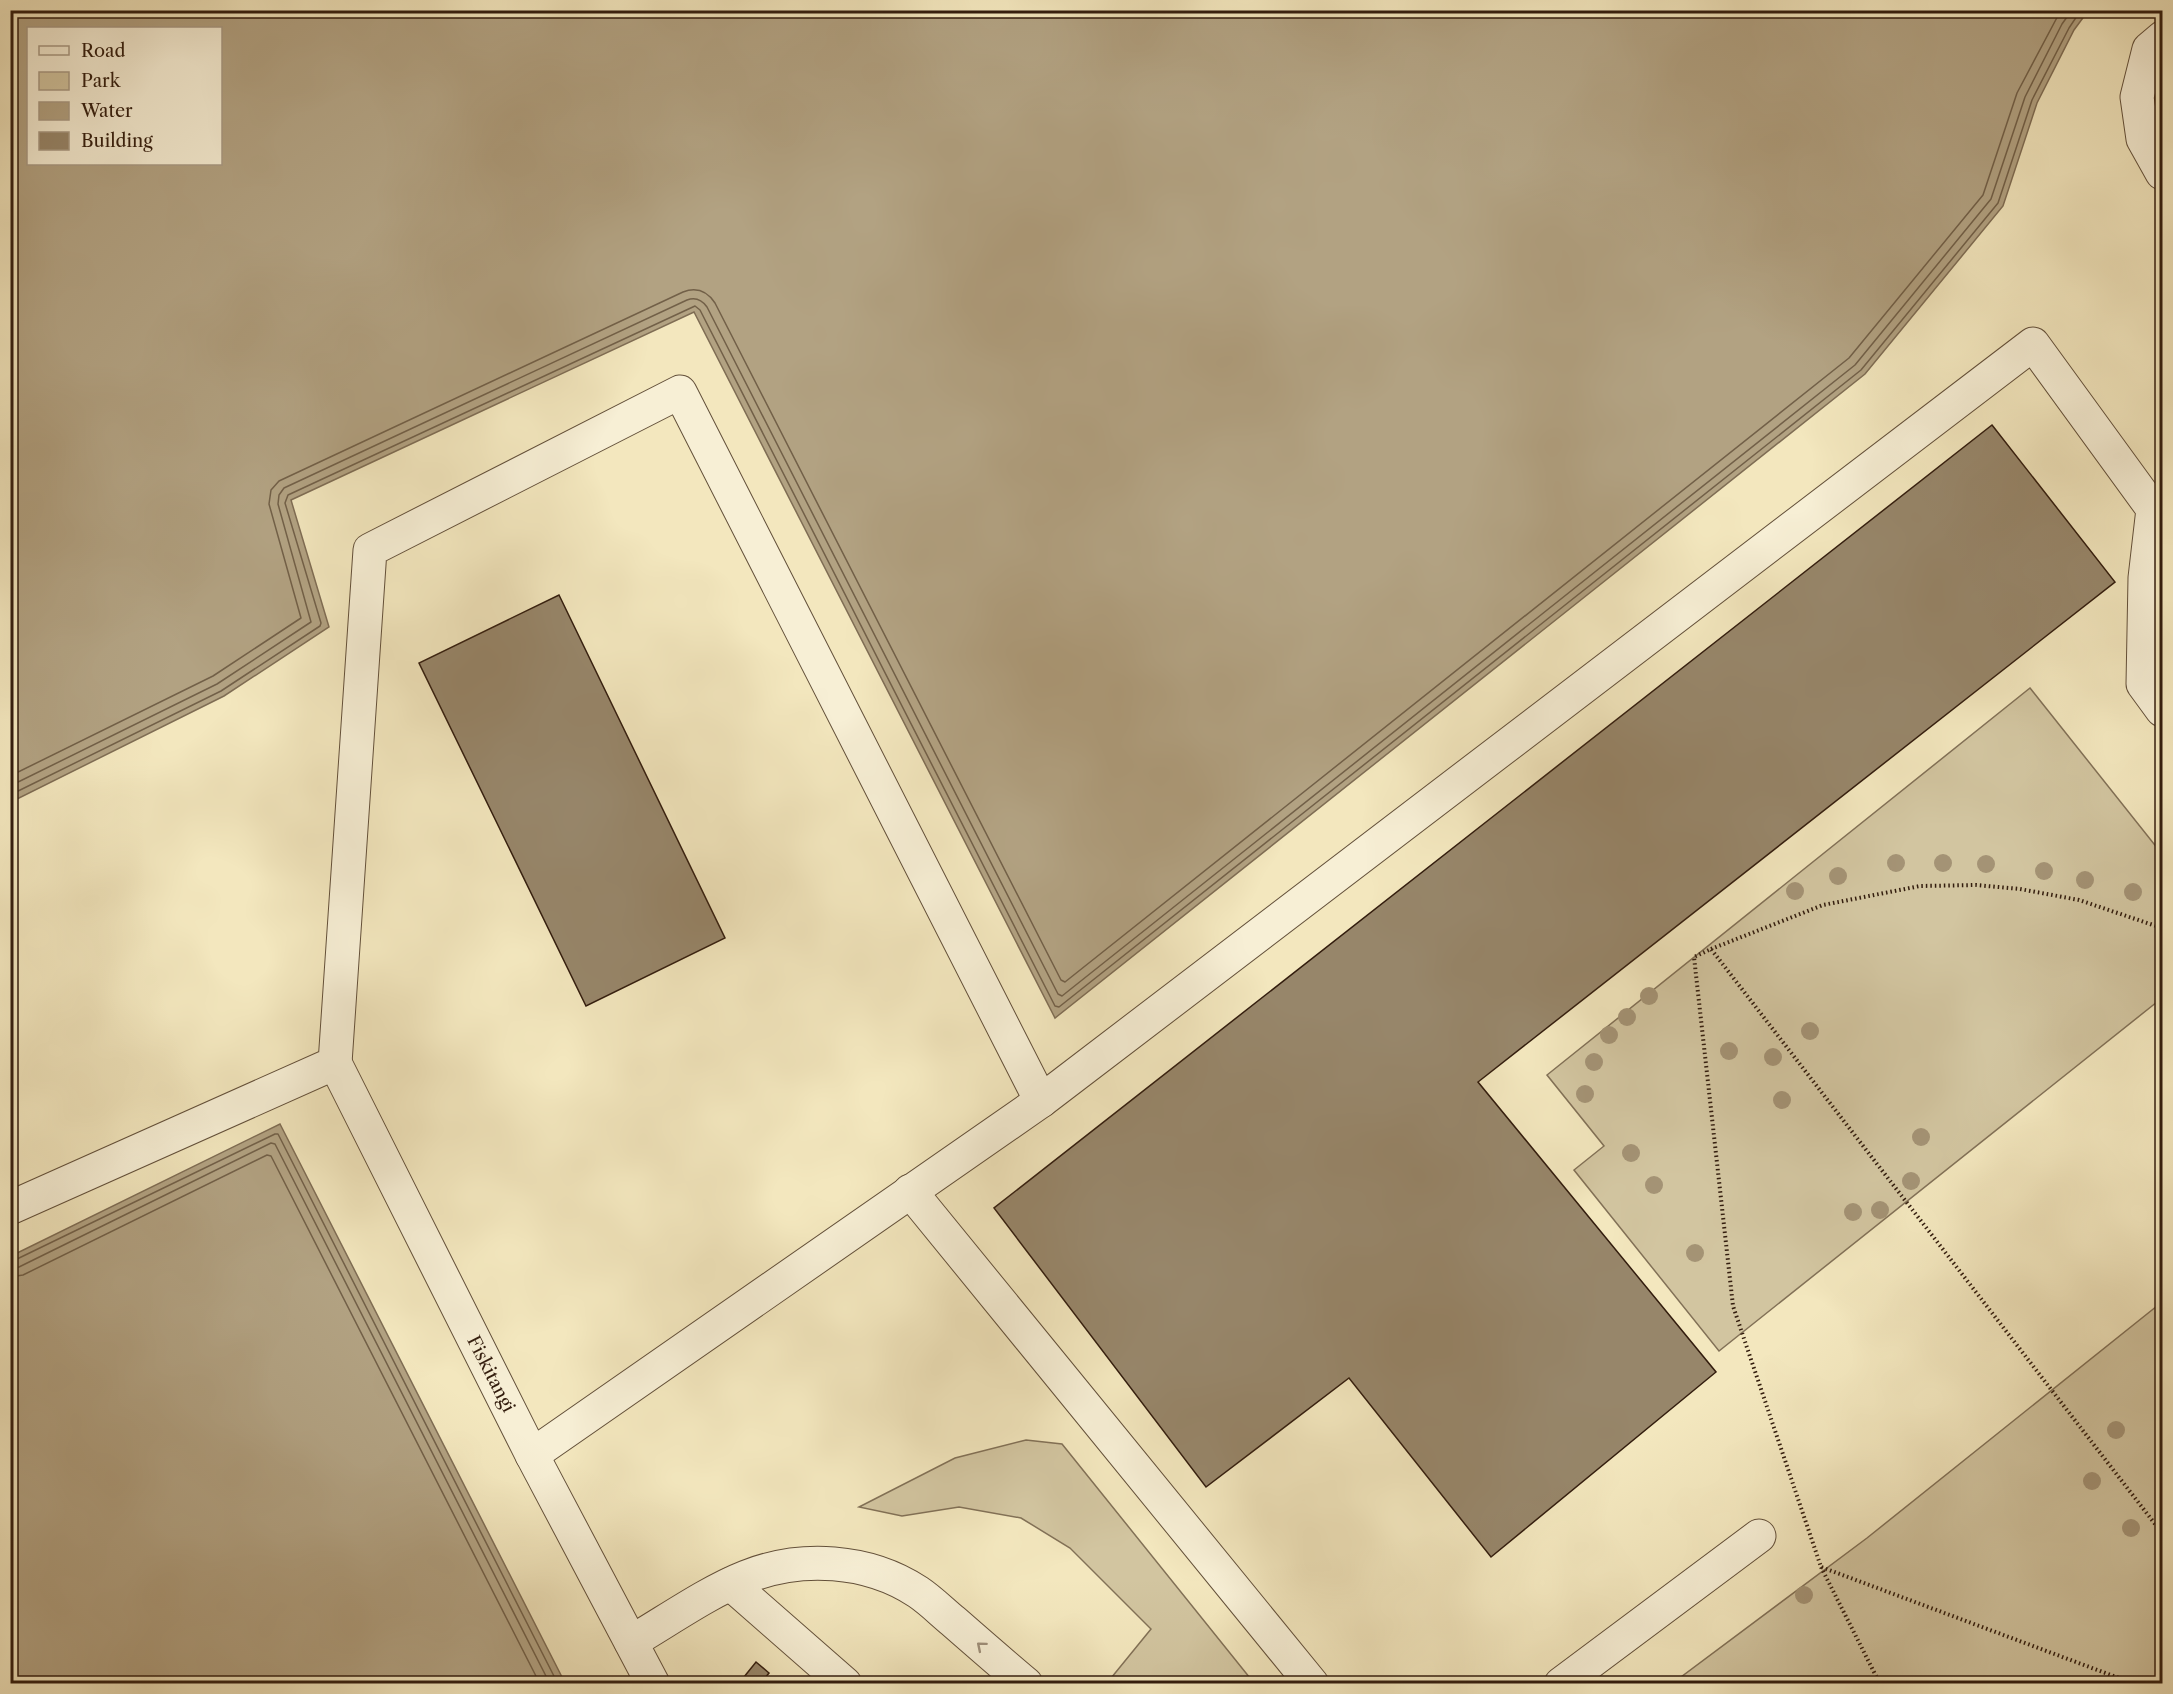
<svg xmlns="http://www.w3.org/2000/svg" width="2173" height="1694" font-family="'Libre Caslon Text',serif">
<rect width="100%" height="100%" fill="#f3e7be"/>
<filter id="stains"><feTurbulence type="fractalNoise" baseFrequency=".00333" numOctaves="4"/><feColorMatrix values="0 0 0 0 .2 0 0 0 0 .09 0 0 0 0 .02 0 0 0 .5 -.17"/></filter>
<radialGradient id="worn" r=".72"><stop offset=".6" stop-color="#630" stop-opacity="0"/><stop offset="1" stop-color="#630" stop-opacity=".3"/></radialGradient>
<g fill="#d2c5a0" stroke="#827157" stroke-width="1.5">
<polygon points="2030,688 2162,854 2162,998 1719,1351 1574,1170 1604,1146 1547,1075"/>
<polygon points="2162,1302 2162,1683 1673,1683 1867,1538"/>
<polygon points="1026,1440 1062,1444 1254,1683 1107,1683 1151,1629 1070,1548 1021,1518 959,1507 902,1516 859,1507 955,1458"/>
</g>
<g fill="#b2a282" stroke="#7f6d54" stroke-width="1.5" fill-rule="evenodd">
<path d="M 11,10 L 2088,10 L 2088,11 L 2074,30 L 2037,103 L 2003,206 L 1865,374 L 1055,1018 L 694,312 L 291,500 L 329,627 L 224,696 L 11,802 ZM 28,28 L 220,28 L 220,164 L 28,164 Z"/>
<polygon points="280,1124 565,1683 11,1683 11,1256"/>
</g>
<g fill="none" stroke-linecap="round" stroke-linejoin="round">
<g stroke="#726048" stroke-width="1.5">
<path d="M 10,776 L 213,676 L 301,618 L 269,504 L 271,490 L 279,481 L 683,292 C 696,287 707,291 715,303 L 1061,980 L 1065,982 L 1849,358 L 1983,195 L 2017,93 L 2061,10"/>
<path d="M 10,786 L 217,684 L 311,622 L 278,504 L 279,495 L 284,488 L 687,300 C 695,297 702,300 707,307 L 1058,994 L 1062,996 L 1855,365 L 1991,199 L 2025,97 L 2062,24 L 2072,10"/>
<polyline points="10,795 221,691 320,626 321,623 285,503 288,495 695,306 700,310 1055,1006 1059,1007 1861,370 1998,203 2032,100 2069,28 2081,10"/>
<polyline points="10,1260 15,1260 275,1134 278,1134 558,1684"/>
<polyline points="10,1268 19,1267 271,1143 275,1144 550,1684"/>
<polyline points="10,1277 23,1275 267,1155 271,1156 540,1684"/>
</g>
</g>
<g fill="#97866a" stroke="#331d0e" stroke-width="1.5">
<polygon points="1992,425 2115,582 1478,1082 1716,1372 1491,1557 1349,1378 1206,1487 994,1208"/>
<polygon points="559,595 725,938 586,1006 419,663"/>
<polygon points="756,1662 769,1673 760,1684 752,1684 744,1677"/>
</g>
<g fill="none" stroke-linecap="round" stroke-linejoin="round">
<g stroke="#63503a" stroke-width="35">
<g id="minor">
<polyline points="2162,38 2149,49 2137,97 2143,139 2162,173"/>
<polyline points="335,1063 532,1455 653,1684"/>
<polyline points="910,1191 1312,1684"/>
<polyline points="10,1208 335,1063 370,550 680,392 1041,1101"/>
<polyline points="532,1455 1041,1101 2033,344 2153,509 2145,578 2143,684 2162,710"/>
<polyline points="731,1584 845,1684"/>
<path d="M 631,1642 C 667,1621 708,1592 746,1577 C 801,1555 868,1559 918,1592 C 930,1600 941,1611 953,1621 C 977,1642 1001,1663 1026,1684"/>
<polyline points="1561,1684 1759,1536"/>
</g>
</g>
<g stroke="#331d0e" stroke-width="4" stroke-dasharray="1.5 3" stroke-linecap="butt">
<polyline points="1711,949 1823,905 1920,886 1976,885 2020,889 2079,900 2162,928"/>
<polyline points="1821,1567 1880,1684"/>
<polyline points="2135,1684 1821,1567 1733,1306 1694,957 1711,949 2162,1533"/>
</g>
<use href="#minor" stroke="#f7efd5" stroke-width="33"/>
</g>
<g fill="#a49375">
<circle cx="1896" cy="863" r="9"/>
<circle cx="1943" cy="863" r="9"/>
<circle cx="1986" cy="864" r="9"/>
<circle cx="2044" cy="871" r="9"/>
<circle cx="1838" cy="876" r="9"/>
<circle cx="2085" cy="880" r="9"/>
<circle cx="1795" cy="891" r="9"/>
<circle cx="2133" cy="892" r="9"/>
<circle cx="1649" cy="996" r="9"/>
<circle cx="1627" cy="1017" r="9"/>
<circle cx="1810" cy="1031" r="9"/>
<circle cx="1609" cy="1035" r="9"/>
<circle cx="1729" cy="1051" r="9"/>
<circle cx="1773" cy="1057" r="9"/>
<circle cx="1594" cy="1062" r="9"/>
<circle cx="1585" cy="1094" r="9"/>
<circle cx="1782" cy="1100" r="9"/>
<circle cx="1921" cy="1137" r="9"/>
<circle cx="1631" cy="1153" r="9"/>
<circle cx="1911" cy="1181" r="9"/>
<circle cx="1654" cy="1185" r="9"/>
<circle cx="1880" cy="1210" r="9"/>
<circle cx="1853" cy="1212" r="9"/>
<circle cx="1695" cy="1253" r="9"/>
<circle cx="2116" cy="1430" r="9"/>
<circle cx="2092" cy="1481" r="9"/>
<circle cx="2131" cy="1528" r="9"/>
<circle cx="1804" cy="1595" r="9"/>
</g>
<defs><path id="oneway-chevron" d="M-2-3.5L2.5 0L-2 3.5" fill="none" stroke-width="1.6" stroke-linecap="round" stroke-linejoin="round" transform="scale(1.5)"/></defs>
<use stroke="#9f907b" href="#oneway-chevron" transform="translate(981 1646) rotate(-140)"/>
<g text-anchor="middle" stroke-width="4.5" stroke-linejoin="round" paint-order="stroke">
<g font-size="18" fill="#331d0e" stroke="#f7efd5">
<text transform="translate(491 1374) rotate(63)" y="6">Fiskitangi</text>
</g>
</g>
<rect width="2173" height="1694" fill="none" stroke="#f3e7be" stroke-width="36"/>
<rect x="12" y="12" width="2149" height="1670" fill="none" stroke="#331d0e" stroke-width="3"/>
<rect x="18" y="18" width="2137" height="1658" fill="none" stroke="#331d0e" stroke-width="1.5"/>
<rect x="27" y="27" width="195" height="138" fill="#f7efd5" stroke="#a99b85" stroke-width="1.5"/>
<rect x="39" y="46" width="30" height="9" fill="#f7efd5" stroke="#a99b85" stroke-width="1.5"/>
<text x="81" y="57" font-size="18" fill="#331d0e">Road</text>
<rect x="39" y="72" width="30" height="18" fill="#d2c5a0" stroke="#a99b85" stroke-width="1.5"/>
<text x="81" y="87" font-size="18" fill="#331d0e">Park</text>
<rect x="39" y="102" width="30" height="18" fill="#b2a282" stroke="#a99b85" stroke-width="1.5"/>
<text x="81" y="117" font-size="18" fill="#331d0e">Water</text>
<rect x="39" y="132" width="30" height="18" fill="#97866a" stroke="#a99b85" stroke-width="1.5"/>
<text x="81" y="147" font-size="18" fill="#331d0e">Building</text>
<rect width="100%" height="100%" filter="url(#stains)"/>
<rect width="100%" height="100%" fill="url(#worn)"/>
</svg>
